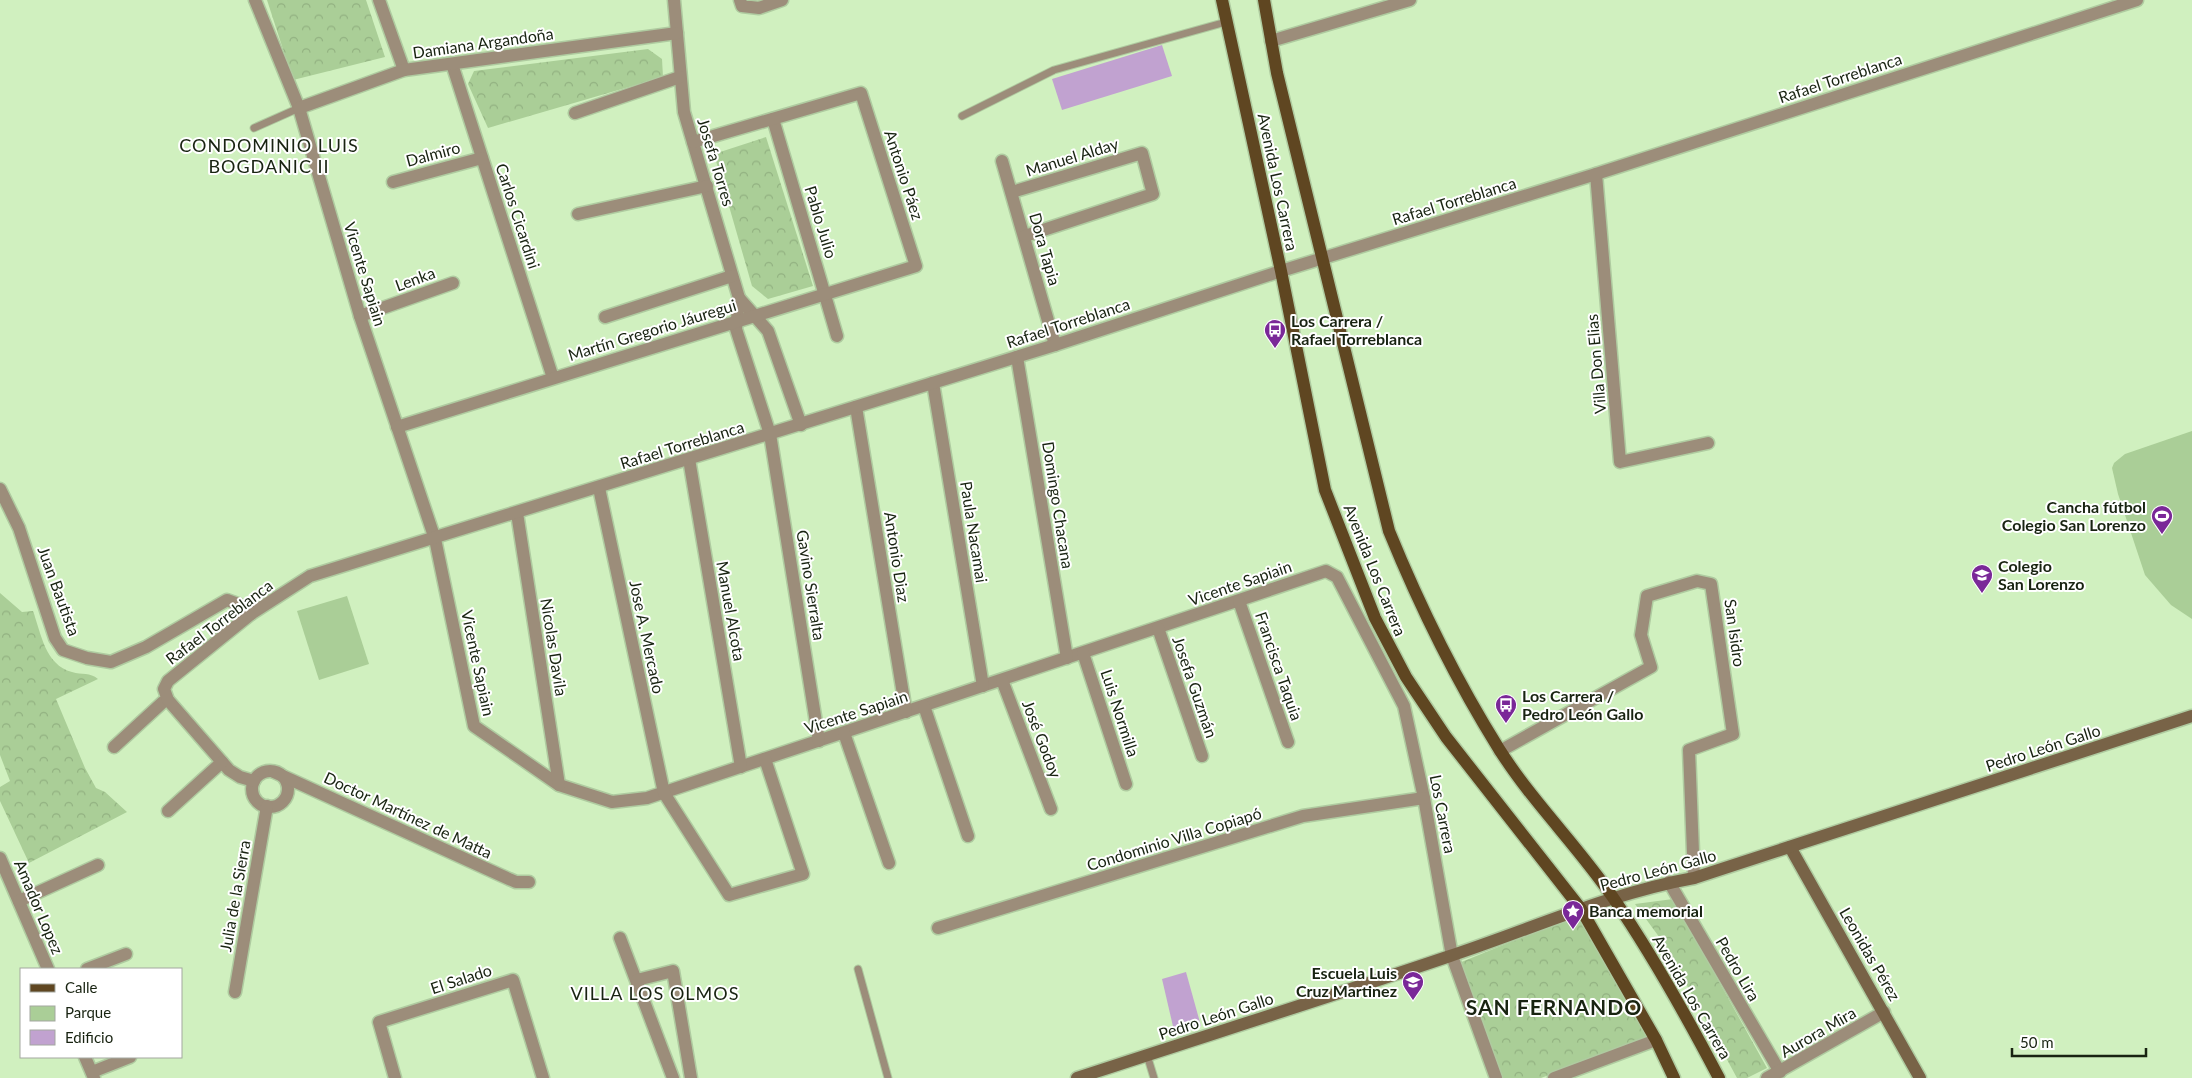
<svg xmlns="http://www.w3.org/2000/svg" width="2192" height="1078" font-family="Lato,sans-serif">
<defs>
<pattern id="forest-crowns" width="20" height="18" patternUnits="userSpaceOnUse" patternTransform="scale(1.25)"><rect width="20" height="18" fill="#aace97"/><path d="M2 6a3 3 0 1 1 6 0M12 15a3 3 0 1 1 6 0" fill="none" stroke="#92b181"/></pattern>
</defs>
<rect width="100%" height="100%" fill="#d0f0bf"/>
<g fill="#aace97">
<polygon points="2192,431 2192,619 2171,605 2145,575 2118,494 2112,468 2114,463 2125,454"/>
<polygon points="347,596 369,664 319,680 297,611"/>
</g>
<g fill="url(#forest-crowns)">
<polygon points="267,0 366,0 385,57 293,80"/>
<polygon points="648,49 662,59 663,77 488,128 468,84 474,71"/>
<polygon points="766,137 813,286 768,299 752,286 714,154"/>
<path d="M 0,593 L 22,612 L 33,611 C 41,633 45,665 72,672 C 82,675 90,672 98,679 L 56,699 L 85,768 L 96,788 L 105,792 L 127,812 L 29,863 L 0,801 L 0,787 L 10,781 L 0,755 Z"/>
<polygon points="1673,899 1767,1068 1747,1078 1737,1078 1665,945 1635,904"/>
<polygon points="1579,914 1650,1037 1541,1078 1501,1078 1459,963"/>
</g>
<g fill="#c1a2d0">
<polygon points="1162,45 1172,76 1062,110 1052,79"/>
<polygon points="1186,972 1201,1026 1175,1035 1162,979"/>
</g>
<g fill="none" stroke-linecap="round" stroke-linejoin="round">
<g stroke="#afcba0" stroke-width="9">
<g id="lane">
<polyline points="962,116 1054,70 1226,22"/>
<polyline points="254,128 299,108"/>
<polyline points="858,969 888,1078"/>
<polyline points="1147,1055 1154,1078"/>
</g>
</g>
<g stroke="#afcba0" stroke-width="15">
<g id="street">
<polyline points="255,0 299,108 360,316 435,539 474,726 559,785 612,802 647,798 1326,571 1337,577 1404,706 1424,798 1452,956 1496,1078"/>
<polyline points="379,0 404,70"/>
<polyline points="674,0 684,112 739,298"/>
<polyline points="740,0 742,6 759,8 782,0"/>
<polyline points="1271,41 1410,0"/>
<polyline points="452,64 553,378"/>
<polyline points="299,108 404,70 677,33"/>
<polyline points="575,113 680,77"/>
<polyline points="773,119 837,336"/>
<polyline points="1002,161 1055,345"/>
<polyline points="1596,174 1620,462 1708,443"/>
<polyline points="393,182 482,158"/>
<polyline points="1012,192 1142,153 1153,194 1025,236"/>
<polyline points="578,214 707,186"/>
<polyline points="360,316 453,283"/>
<polyline points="605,317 732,276"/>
<polyline points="1017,357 1067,658"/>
<polyline points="933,383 983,686"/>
<polyline points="856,407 906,712"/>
<polyline points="801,425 768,331 739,298 736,329 770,434 819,741"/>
<polyline points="397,427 916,266 861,93 693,142"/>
<polyline points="689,459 741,767"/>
<polyline points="599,488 664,793 729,895 803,874 765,759"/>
<polyline points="0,489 19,528 55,638 63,650 87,658 111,662 146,647 227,600 238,604 251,614"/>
<polyline points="517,513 559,785"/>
<polyline points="1239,601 1288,742"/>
<polyline points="1158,628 1202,756"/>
<polyline points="1083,653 1126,784"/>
<polyline points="1002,680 1051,809"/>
<polyline points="924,706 968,836"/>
<polyline points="844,733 889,863"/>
<polyline points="114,747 163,702 168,700"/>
<polyline points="1500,751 1651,667 1641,635 1647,596 1697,581 1711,584 1733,734 1689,750 1694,878"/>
<circle cx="270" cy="789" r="18"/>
<polyline points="274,772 509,879 516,882 529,882"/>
<polyline points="254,781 240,777 229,770 168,700 164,689 168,681 251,614 310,576 1055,345 1281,271 1596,174 2137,0"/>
<polyline points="168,811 222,762"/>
<polyline points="0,858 48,969"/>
<polyline points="1669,882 1780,1072"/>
<polyline points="19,901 98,865"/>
<polyline points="938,928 1303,816 1424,798"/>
<polyline points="620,938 673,1078"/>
<polyline points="87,969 126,954"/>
<polyline points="637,980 673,971 691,1078"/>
<polyline points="235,992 267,806"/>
<polyline points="85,1057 94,1078"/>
<polyline points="92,1072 130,1057"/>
<polyline points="395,1078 379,1022 513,980 543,1078"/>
<polyline points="1554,1078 1656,1040"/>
<polyline points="1767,1078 1884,1012"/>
</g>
</g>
<g stroke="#afcba0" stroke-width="15">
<g id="secondary">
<polyline points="1790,847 1920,1078"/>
<path d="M 1077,1078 C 1202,1037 1326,998 1450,956 C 1532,929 1610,893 1694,878 L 2192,716"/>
</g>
</g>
<g stroke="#afcba0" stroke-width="15">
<g id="primary">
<polyline points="1222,0 1281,271 1325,490 1375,618 1406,677 1446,737 1581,909 1656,1040 1674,1078"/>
<path d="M 1264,0 L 1277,73 L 1389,531 C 1420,607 1456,680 1499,749 C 1533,803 1579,847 1614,899 C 1653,956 1687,1017 1719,1078"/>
</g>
</g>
<use href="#lane" stroke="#9c8d7a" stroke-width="7"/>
<use href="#street" stroke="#9c8d7a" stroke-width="12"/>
<use href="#secondary" stroke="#786347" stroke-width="12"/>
<use href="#primary" stroke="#5f4621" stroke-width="12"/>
</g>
<defs>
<g id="bus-pin" transform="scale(1.125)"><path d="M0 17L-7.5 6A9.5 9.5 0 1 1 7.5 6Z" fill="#7a2898" stroke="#fff"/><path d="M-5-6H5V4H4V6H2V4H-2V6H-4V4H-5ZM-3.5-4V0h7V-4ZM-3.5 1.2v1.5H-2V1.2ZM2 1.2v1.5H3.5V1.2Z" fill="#fff"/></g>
<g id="stadium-pin" transform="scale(1.125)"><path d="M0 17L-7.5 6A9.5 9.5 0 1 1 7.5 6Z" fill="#7a2898" stroke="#fff"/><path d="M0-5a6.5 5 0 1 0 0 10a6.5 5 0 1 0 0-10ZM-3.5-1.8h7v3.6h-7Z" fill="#fff"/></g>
<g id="school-pin" transform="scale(1.125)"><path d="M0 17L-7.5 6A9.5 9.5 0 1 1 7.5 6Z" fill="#7a2898" stroke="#fff"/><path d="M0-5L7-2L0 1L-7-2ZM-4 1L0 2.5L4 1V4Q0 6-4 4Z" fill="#fff"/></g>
<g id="sight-pin" transform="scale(1.125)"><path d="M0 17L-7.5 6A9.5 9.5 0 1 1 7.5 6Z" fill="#7a2898" stroke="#fff"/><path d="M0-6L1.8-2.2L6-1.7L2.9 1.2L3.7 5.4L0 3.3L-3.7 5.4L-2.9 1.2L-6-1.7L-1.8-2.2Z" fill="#fff"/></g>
</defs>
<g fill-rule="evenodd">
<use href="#bus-pin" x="1275" y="330"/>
<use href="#stadium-pin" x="2162" y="516"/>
<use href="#school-pin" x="1982" y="575"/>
<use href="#bus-pin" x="1506" y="705"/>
<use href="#sight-pin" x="1573" y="911"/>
<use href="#school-pin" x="1413" y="982"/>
</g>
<g text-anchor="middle" stroke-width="4" stroke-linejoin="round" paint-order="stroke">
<g font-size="16" fill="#182311" stroke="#fff">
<text transform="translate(483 43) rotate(-8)" y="6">Damiana Argandoña</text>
<text transform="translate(1840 78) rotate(-18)" y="6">Rafael Torreblanca</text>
<text transform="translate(433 154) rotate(-15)" y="6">Dalmiro</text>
<text transform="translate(1072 157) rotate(-17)" y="6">Manuel Alday</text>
<text transform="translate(716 162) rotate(73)" y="6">Josefa Torres</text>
<text transform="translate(904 175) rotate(72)" y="6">Antonio Páez</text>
<text transform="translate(1278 182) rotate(78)" y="6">Avenida Los Carrera</text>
<text transform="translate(1454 201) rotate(-17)" y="6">Rafael Torreblanca</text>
<text transform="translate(518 216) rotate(72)" y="6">Carlos Cicardini</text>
<text transform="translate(821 222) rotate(73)" y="6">Pablo Julio</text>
<text transform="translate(1045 249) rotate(74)" y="6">Dora Tapia</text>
<text transform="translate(365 274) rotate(73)" y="6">Vicente Sapiain</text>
<text transform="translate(415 279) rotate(-20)" y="6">Lenka</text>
<text transform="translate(1068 323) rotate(-18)" y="6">Rafael Torreblanca</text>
<text transform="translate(652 330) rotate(-17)" y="6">Martín Gregorio Jáuregui</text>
<text transform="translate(1596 364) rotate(-95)" y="6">Villa Don Elias</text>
<text transform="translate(682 445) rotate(-17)" y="6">Rafael Torreblanca</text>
<text transform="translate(1058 505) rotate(81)" y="6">Domingo Chacana</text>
<text transform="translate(974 532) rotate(81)" y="6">Paula Nacamai</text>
<text transform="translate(897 557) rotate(81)" y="6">Antonio Diaz</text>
<text transform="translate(1375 570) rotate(68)" y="6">Avenida Los Carrera</text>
<text transform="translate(1240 583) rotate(-19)" y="6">Vicente Sapiain</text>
<text transform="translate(811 585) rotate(81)" y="6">Gavino Sierralta</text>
<text transform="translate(59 591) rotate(70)" y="6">Juan Bautista</text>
<text transform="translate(731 611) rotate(80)" y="6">Manuel Alcota</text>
<text transform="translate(219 622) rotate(-37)" y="6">Rafael Torreblanca</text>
<text transform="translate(1735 633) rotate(82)" y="6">San Isidro</text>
<text transform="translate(647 637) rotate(78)" y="6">Jose A. Mercado</text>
<text transform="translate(554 647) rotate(81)" y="6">Nicolas Davila</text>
<text transform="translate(478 663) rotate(78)" y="6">Vicente Sapiain</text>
<text transform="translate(1279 666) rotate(71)" y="6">Francisca Taquia</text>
<text transform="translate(1195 687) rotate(71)" y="6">Josefa Guzmán</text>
<text transform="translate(856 712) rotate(-18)" y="6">Vicente Sapiain</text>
<text transform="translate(1120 713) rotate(72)" y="6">Luis Normilla</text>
<text transform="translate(1042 739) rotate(69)" y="6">José Godoy</text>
<text transform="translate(2043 748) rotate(-18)" y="6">Pedro León Gallo</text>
<text transform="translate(1443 814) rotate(79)" y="6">Los Carrera</text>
<text transform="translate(408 815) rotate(25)" y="6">Doctor Martínez de Matta</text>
<text transform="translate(1174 839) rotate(-17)" y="6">Condominio Villa Copiapó</text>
<text transform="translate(1658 870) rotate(-15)" y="6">Pedro León Gallo</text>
<text transform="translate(235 896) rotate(-80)" y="6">Julia de la Sierra</text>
<text transform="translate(39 907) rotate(67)" y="6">Amador Lopez</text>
<text transform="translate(1870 954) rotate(60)" y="6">Leonidas Pérez</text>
<text transform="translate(1738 969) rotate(60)" y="6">Pedro Lira</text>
<text transform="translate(461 979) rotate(-18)" y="6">El Salado</text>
<text transform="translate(1692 997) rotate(60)" y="6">Avenida Los Carrera</text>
<text transform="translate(1216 1016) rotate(-18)" y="6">Pedro León Gallo</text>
<text transform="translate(1818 1032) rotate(-30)" y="6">Aurora Mira</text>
</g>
<g font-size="16" font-weight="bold" fill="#182311" stroke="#fff" text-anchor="start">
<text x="1291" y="327">Los Carrera /<tspan x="1291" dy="18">Rafael Torreblanca</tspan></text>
<text x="2146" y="513" text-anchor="end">Cancha fútbol<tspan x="2146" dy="18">Colegio San Lorenzo</tspan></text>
<text x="1998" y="572">Colegio<tspan x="1998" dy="18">San Lorenzo</tspan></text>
<text x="1522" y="702">Los Carrera /<tspan x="1522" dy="18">Pedro León Gallo</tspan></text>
<text x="1589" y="917">Banca memorial</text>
<text x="1397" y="979" text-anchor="end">Escuela Luis<tspan x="1397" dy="18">Cruz Martinez</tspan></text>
</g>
<g font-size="18" letter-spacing="1" fill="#182311" stroke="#fff">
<text x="269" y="152">CONDOMINIO LUIS<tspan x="269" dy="21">BOGDANIC II</tspan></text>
<text x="655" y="1000">VILLA LOS OLMOS</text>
</g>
<g font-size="21" font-weight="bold" letter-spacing="1" fill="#182311" stroke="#fff">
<text x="1554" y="1015">SAN FERNANDO</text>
</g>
</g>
<rect x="20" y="968" width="162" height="90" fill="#ffffff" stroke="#a3a7a0"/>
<rect x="30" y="984" width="25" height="8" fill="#5f4621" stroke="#a3a7a0"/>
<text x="65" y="993" font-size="15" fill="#182311">Calle</text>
<rect x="30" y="1006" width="25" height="15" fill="#aace97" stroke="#a3a7a0"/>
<text x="65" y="1018" font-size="15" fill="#182311">Parque</text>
<rect x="30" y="1030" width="25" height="15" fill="#c1a2d0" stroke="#a3a7a0"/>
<text x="65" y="1043" font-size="15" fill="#182311">Edificio</text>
<path d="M2012 1048v8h134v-8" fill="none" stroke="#182311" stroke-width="2.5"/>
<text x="2020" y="1048" font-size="15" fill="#182311" stroke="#ffffff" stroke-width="4" paint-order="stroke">50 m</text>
</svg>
